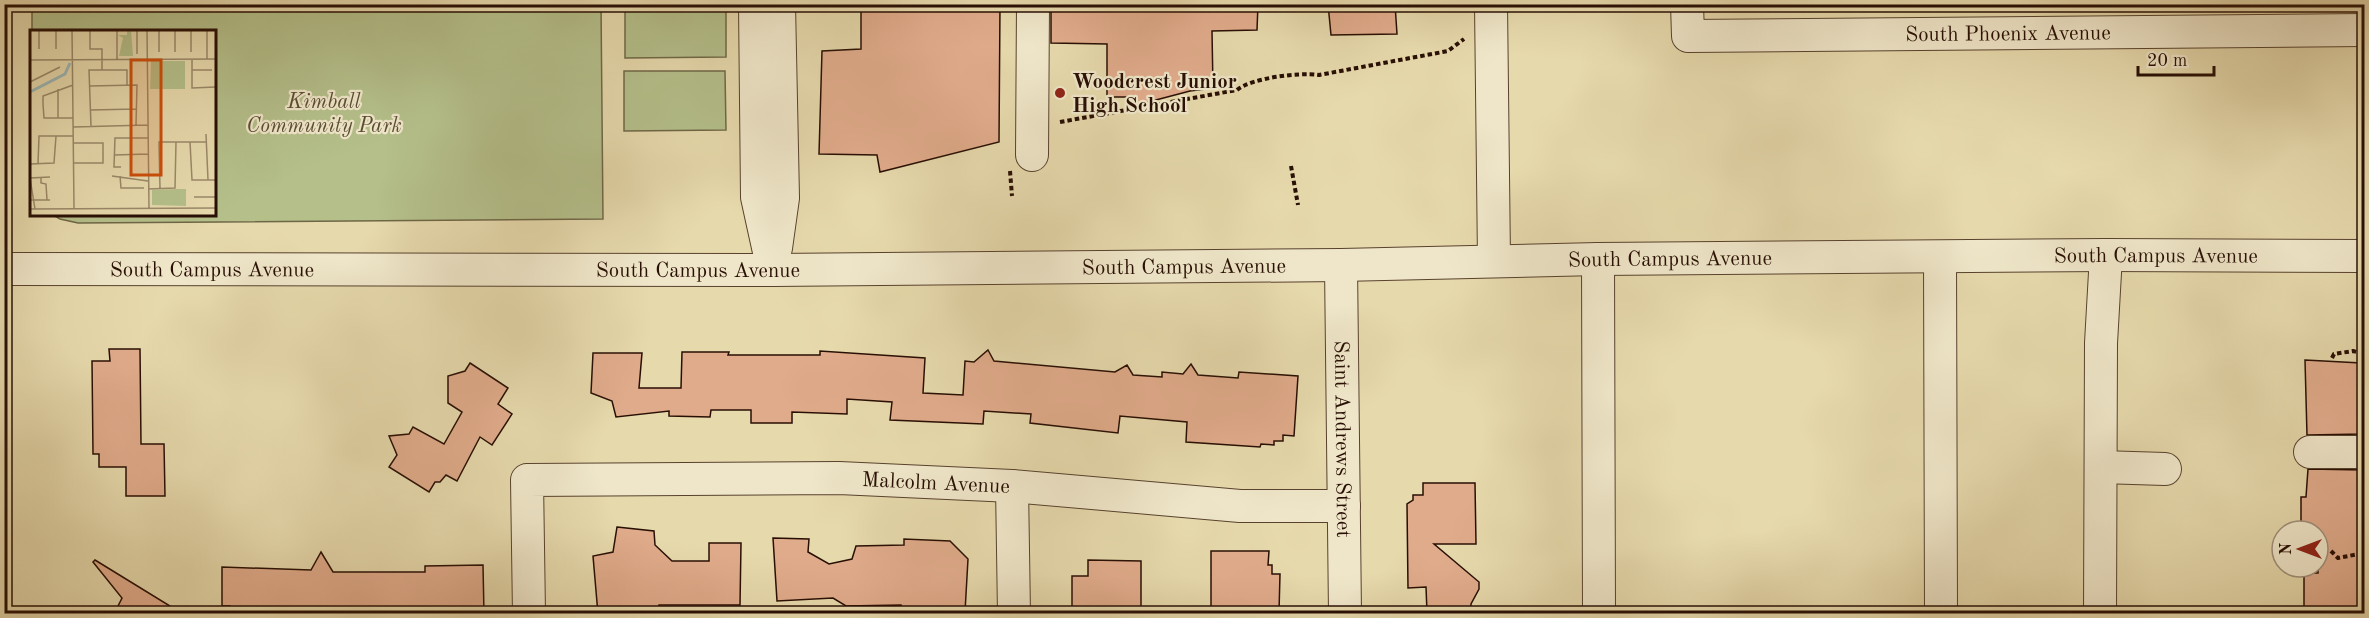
<svg xmlns="http://www.w3.org/2000/svg" width="2369" height="618" font-family="'Old Standard TT',serif">
<rect width="100%" height="100%" fill="#e6d9ac"/>
<filter id="stains"><feTurbulence type="fractalNoise" baseFrequency=".00333" numOctaves="4"/><feColorMatrix values="0 0 0 0 .2 0 0 0 0 .09 0 0 0 0 .02 0 0 0 .5 -.17"/></filter>
<radialGradient id="worn" r=".72"><stop offset=".6" stop-color="#630" stop-opacity="0"/><stop offset="1" stop-color="#630" stop-opacity=".3"/></radialGradient>
<g fill="#b4bf8a" stroke="#6e6747" stroke-width="1.5">
<polygon points="32,5 601,5 603,219 78,223 60,219 53,215 214,214 214,32 32,31"/>
<polygon points="625,5 726,5 726,57 625,58"/>
<polygon points="624,71 725,71 726,130 624,131"/>
</g>
<g fill="#e0ab8b" stroke="#280f04" stroke-width="1.5">
<polygon points="861,4 1000,4 999,142 880,172 877,155 819,154 822,51 861,49"/>
<polygon points="1104,4 1258,4 1257,30 1212,31 1213,88 1190,91 1133,106 1133,97 1107,97 1107,44 1051,43 1051,8 1104,7"/>
<polygon points="1328,4 1395,4 1397,34 1331,35"/>
<polygon points="109,349 140,349 141,444 164,444 165,496 126,496 126,467 99,467 99,454 93,454 92,361 110,361"/>
<polygon points="988,350 994,361 1115,372 1127,365 1133,375 1162,377 1162,372 1183,374 1191,364 1198,375 1238,378 1239,372 1298,376 1294,436 1283,435 1283,441 1274,441 1274,445 1261,444 1260,447 1186,442 1187,422 1120,416 1118,433 1030,423 1031,414 984,411 983,424 890,420 892,402 847,399 847,414 792,412 792,423 751,423 751,410 711,410 710,417 669,416 669,411 616,417 612,401 591,393 593,353 642,353 639,388 681,388 682,352 729,352 728,355 820,355 820,351 925,358 923,393 963,395 965,361 974,362"/>
<polygon points="2305,360 2361,363 2361,373 2364,373 2364,434 2307,435"/>
<polygon points="470,363 508,388 498,404 512,414 492,445 480,437 457,481 446,475 440,482 435,482 429,492 389,467 397,455 389,436 409,434 413,427 444,444 462,412 448,403 448,376 465,371"/>
<polygon points="2308,469 2364,470 2364,614 2304,614 2304,573 2318,573 2318,531 2301,531 2301,497 2306,497"/>
<polygon points="1423,483 1475,483 1476,544 1434,544 1479,582 1479,589 1471,604 1471,612 1427,612 1426,587 1408,588 1407,504 1413,500 1413,495 1423,495"/>
<polygon points="617,527 654,531 655,545 672,561 709,561 709,543 741,543 740,605 659,605 659,614 598,614 593,556 613,552"/>
<polygon points="773,538 809,539 808,552 829,564 852,559 856,546 904,545 904,539 950,541 968,559 965,612 901,610 901,605 846,606 833,598 777,601"/>
<polygon points="1211,551 1269,551 1268,565 1272,565 1272,574 1280,574 1279,612 1211,611"/>
<polygon points="321,552 333,572 425,572 425,566 483,565 484,614 230,614 230,606 222,606 222,567 311,570"/>
<polygon points="95,560 183,614 114,614 122,598 93,562"/>
<polygon points="1088,560 1141,561 1141,612 1072,612 1072,576 1088,576"/>
</g>
<g fill="none" stroke-linecap="round" stroke-linejoin="round">
<g stroke="#58422e" stroke-width="34">
<g id="minor">
<polyline points="755,4 757,197 773,270"/>
<polyline points="1491,4 1494,260"/>
<path id="s1" d="M 1687,4 L 1688,36 L 2364,30"/>
<polyline points="1032,155 1033,4"/>
<polyline points="776,248 783,198 779,4"/>
<polyline points="1940,257 1941,614"/>
<polyline points="1598,259 1599,614"/>
<path id="s2" d="M 1341,265 L 1345,614"/>
<path id="s3" d="M 4,269 L 773,270 L 1341,265 L 1598,259 L 2106,255 L 2364,256"/>
<polyline points="2310,452 2364,452"/>
<polyline points="2101,467 2165,469"/>
<polyline points="1012,486 1014,614"/>
<path id="s4" d="M 529,614 L 527,480 L 839,478 L 1012,486 L 1240,506 L 1344,506"/>
<polyline points="2100,614 2101,343 2106,255"/>
</g>
</g>
<g stroke="#280f04" stroke-width="4" stroke-dasharray="4.5 3" stroke-linecap="butt">
<path d="M 1060,122 L 1237,90 C 1251,78 1300,72 1319,75 L 1448,51 L 1464,39"/>
<polyline points="1291,166 1298,205"/>
<polyline points="1010,171 1012,196"/>
<polyline points="2332,358 2334,354 2353,351 2364,354"/>
<polyline points="2331,551 2338,558 2364,553"/>
</g>
<use href="#minor" stroke="#efe6c9" stroke-width="32"/>
</g>
<circle fill="#8f2418" stroke="#efe6c9" stroke-width="2" cx="1060" cy="93" r="6"/>
<g text-anchor="middle" stroke-width="4.5" stroke-linejoin="round" paint-order="stroke">
<g font-size="21" fill="#280f04" stroke="#efe6c9">
<text dy="7" stroke="none"><textPath href="#s1" startOffset="352">South Phoenix Avenue</textPath></text>
<text dy="7" stroke="none"><textPath href="#s3" startOffset="2152">South Campus Avenue</textPath></text>
<text dy="7" stroke="none"><textPath href="#s3" startOffset="1666">South Campus Avenue</textPath></text>
<text dy="7" stroke="none"><textPath href="#s3" startOffset="1180">South Campus Avenue</textPath></text>
<text dy="7" stroke="none"><textPath href="#s3" startOffset="208">South Campus Avenue</textPath></text>
<text dy="7" stroke="none"><textPath href="#s3" startOffset="694">South Campus Avenue</textPath></text>
<text dy="7" stroke="none"><textPath href="#s2" startOffset="174">Saint Andrews Street</textPath></text>
<text dy="7" stroke="none"><textPath href="#s4" startOffset="543">Malcolm Avenue</textPath></text>
</g>
<g font-size="21" font-weight="bold" fill="#280f04" stroke="#efe6c9" text-anchor="start">
<text x="1072" y="88">Woodcrest Junior<tspan x="1072" dy="24">High School</tspan></text>
</g>
<g font-size="21" font-style="italic" fill="#594d33" stroke="#efe6c9">
<text x="324" y="108">Kimball<tspan x="324" dy="24">Community Park</tspan></text>
</g>
</g>
<g transform="translate(30 30)">
<rect width="186" height="186" fill="#e6d9ac"/>
<path d="M 97,0 L 101,0 L 103,26 L 89,26 L 93,8 L 88,5 L 97,5 ZM 121,31 L 155,31 L 155,59 L 120,59 ZM 148,159 L 156,159 L 156,176 L 122,175 L 122,160 Z" fill="#b4bf8a"/>
<path fill="none" stroke="#9bb7b5" stroke-width="3" d="M 0,62 L 35,44 L 40,33"/>
<path fill="none" stroke="#9a8869" stroke-width="1.5" d="M 9,0 L 9,19M 26,0 L 26,19M 42,0 L 44,178M 60,0 L 60,19 L 72,19 L 72,40M 117,0 L 119,179M 129,0 L 129,22M 145,0 L 145,22M 161,0 L 161,22M 177,0 L 177,29M 107,24 L 107,0M 87,29 L 87,0M 162,29 L 162,58 L 186,57M 0,30 L 186,29M 162,40 L 182,40M 0,52 L 30,37M 43,55 L 13,66 L 13,74 L 14,88 L 43,88M 59,56 L 107,55 L 106,95M 28,59 L 28,88M 60,80 L 107,79M 61,96 L 59,40 L 97,40 L 97,56M 43,97 L 118,95M 176,104 L 178,150M 160,112 L 162,150 L 186,150M 43,113 L 73,113 L 73,133 L 44,133M 84,125 L 118,124M 0,134 L 24,133 L 26,106M 8,134 L 9,106 L 43,106M 91,137 L 84,137 L 85,108 L 118,108M 82,146 L 118,151M 90,146 L 91,158 L 114,158M 11,147 L 11,153 L 16,154 L 17,170M 118,159 L 145,158 L 146,112M 130,159 L 129,112 L 176,112M 164,167 L 186,167M 0,170 L 20,170M 0,179 L 186,178M 5,179 L 0,148 L 20,147"/>
<path fill="#cb4e0b" fill-opacity="0.15" stroke="#cb4e0b" stroke-width="3" d="M 101,30 L 131,30 L 131,145 L 101,145 Z"/>
<rect width="186" height="186" fill="none" stroke="#280f04" stroke-width="3"/>
</g>
<rect width="2369" height="618" fill="none" stroke="#e6d9ac" stroke-width="24"/>
<rect x="6" y="6" width="2357" height="606" fill="none" stroke="#280f04" stroke-width="3"/>
<rect x="12" y="12" width="2345" height="594" fill="none" stroke="#280f04" stroke-width="1.5"/>
<g transform="translate(2300 549) rotate(270)"><circle r="28" fill="#efe6c9" stroke="#9f907a" stroke-width="1.5"/>
<path d="M0-4.5L10 22L0 15L-10 22Z" fill="#8f2418"/>
<text y="-9" font-size="16" font-weight="bold" text-anchor="middle" fill="#280f04">N</text>
</g>
<path d="M2138 66v9h76v-9" fill="none" stroke="#280f04" stroke-width="3"/>
<text x="2147" y="66" font-size="18" fill="#280f04" stroke="#efe6c9" stroke-width="4.5" paint-order="stroke">20 m</text>
<rect width="100%" height="100%" filter="url(#stains)"/>
<rect width="100%" height="100%" fill="url(#worn)"/>
</svg>
